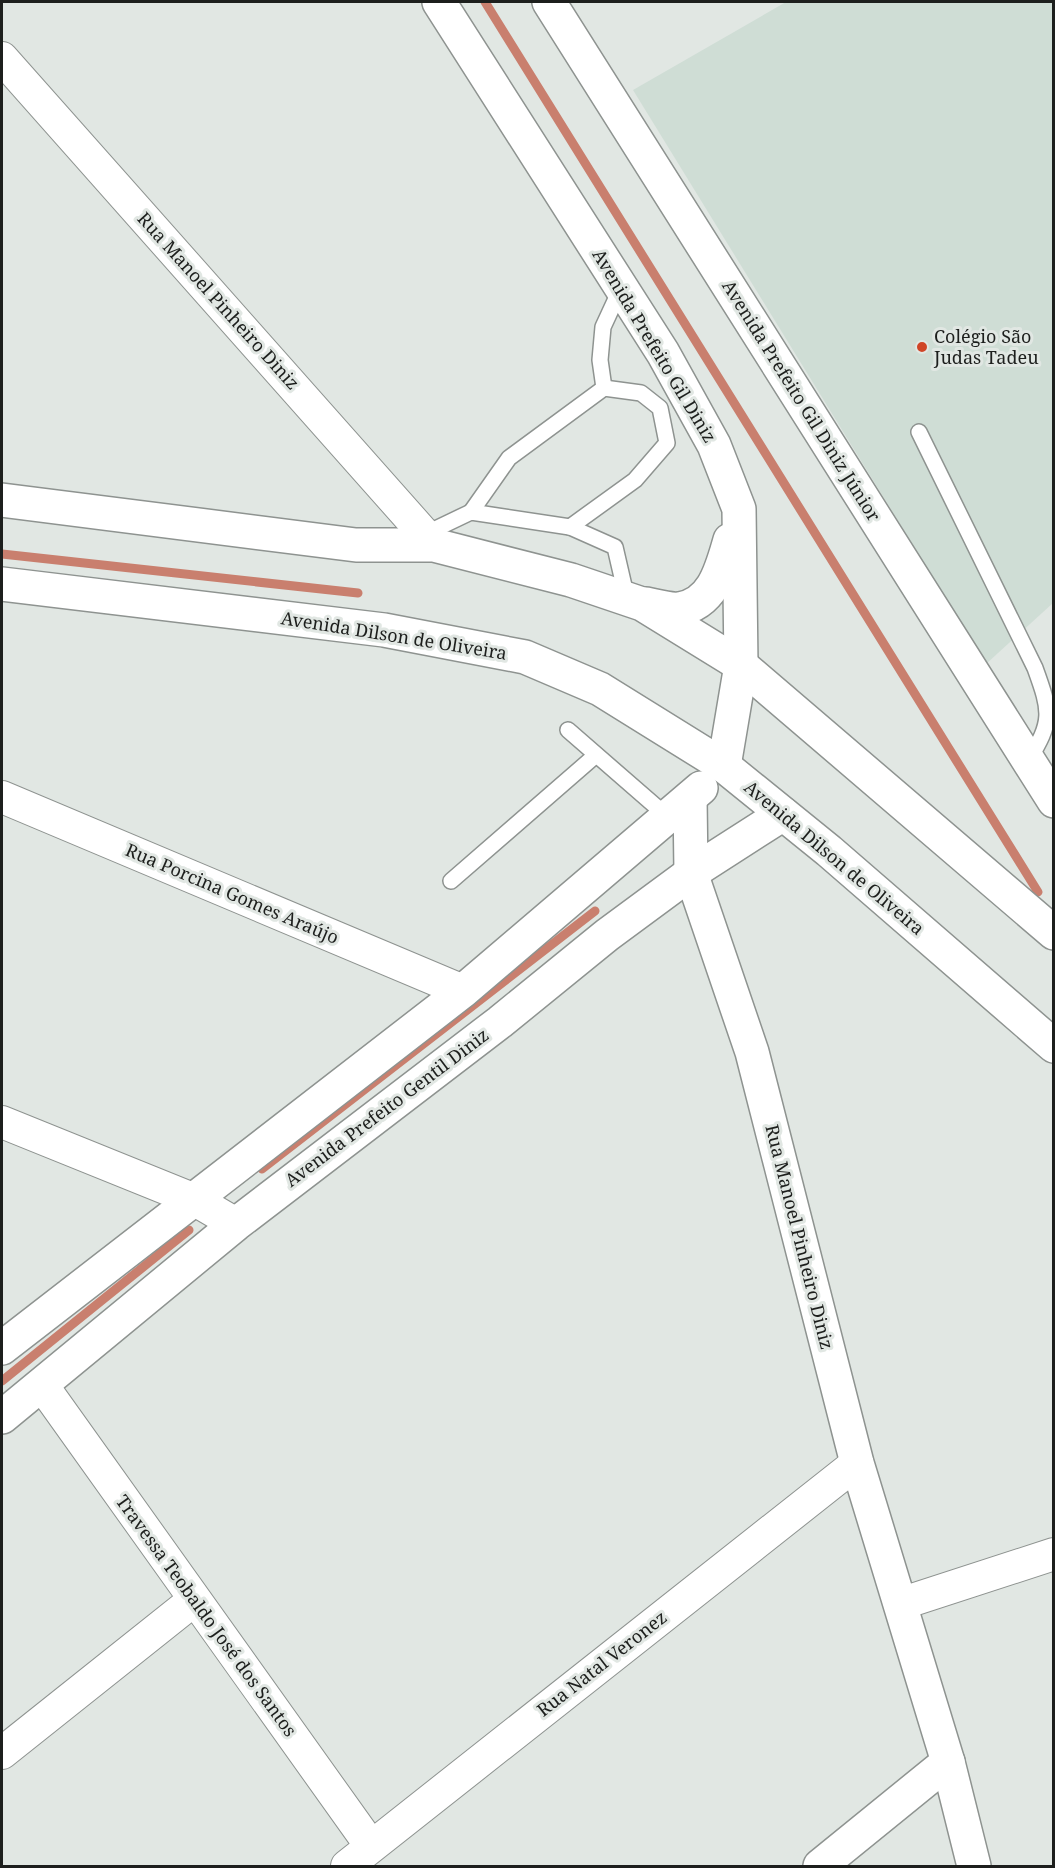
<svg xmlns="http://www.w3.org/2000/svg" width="1055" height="1868" font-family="'Noto Serif',serif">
<rect width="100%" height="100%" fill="#e1e7e3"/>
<polygon fill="#cfddd5" points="786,2 1053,2 1053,603 986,664 633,90"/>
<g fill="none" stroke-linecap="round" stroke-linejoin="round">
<g stroke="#c97f6e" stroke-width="9">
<polyline points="485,2 1038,892"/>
<polyline points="2,554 358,593"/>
<polyline points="262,1169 595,911"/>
<polyline points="2,1381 189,1230"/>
</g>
<g stroke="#8e9390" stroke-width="18">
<g id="lane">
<polyline points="604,388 600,360 603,327 621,288"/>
<path d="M 919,432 L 1035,668 C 1051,712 1053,721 1028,761"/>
<polyline points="471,512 509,458 604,388 641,393 660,408 667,443 635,480 570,527"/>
<polyline points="425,534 471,512 570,527 615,547 627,599"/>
<polyline points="568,730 668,817"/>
<polyline points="451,881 596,755"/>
</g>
</g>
<g stroke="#8e9390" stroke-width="34">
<g id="street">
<polyline points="2,58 434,545"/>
<polyline points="2,797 463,991"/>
<polyline points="2,1122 195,1200 236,1224"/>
<polyline points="42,1385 371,1846"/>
<polyline points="900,1604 1054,1554"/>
<polyline points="2,1753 194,1600"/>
<polyline points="347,1866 857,1463"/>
</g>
</g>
<g stroke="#8e9390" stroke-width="36">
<g id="secondary">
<polyline points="439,2 663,353 714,445 739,509 741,665 724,766"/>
<polyline points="549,2 1054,801"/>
<polyline points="2,500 356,545 434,545 571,580 642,604 741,665 1054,933"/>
<polyline points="2,584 384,630 525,657 600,689 724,766 829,851 1054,1046"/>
<path d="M 646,604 C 656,606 669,610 679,609 C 714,604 722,567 730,540"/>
<polyline points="690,798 691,873 752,1052 857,1463 948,1762 974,1866"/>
<polyline points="2,1348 463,991 701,788"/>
<polyline points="2,1417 236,1224 500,1022 607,935 691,873 783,814"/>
<polyline points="820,1866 948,1762"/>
</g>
</g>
<use href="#lane" stroke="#fff" stroke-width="15"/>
<use href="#street" stroke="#fff" stroke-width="32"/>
<use href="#secondary" stroke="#fff" stroke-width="33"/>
</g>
<circle fill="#d04527" stroke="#e1e7e3" stroke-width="2" cx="922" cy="347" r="6"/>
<g text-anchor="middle" stroke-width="6" stroke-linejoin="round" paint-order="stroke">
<g font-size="18" fill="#1d1f1d" stroke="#e1e7e3">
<text transform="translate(218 301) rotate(48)" y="6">Rua Manoel Pinheiro Diniz</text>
<text transform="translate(654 346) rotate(59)" y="6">Avenida Prefeito Gil Diniz</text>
<text transform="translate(801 401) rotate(58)" y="6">Avenida Prefeito Gil Diniz Júnior</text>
<text transform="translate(394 636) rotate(9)" y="6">Avenida Dilson de Oliveira</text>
<text transform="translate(834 858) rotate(40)" y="6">Avenida Dilson de Oliveira</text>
<text transform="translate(232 894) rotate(23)" y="6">Rua Porcina Gomes Araújo</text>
<text transform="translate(387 1108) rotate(-37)" y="6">Avenida Prefeito Gentil Diniz</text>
<text transform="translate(799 1237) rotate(76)" y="6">Rua Manoel Pinheiro Diniz</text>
<text transform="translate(206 1616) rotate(54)" y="6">Travessa Teobaldo José dos Santos</text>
<text transform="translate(602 1664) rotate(-38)" y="6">Rua Natal Veronez</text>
</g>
<g font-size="18" fill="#1d1f1d" stroke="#e1e7e3" text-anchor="start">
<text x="934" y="343">Colégio São<tspan x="934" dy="21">Judas Tadeu</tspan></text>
</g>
</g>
<rect width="1055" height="1868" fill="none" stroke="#1d1f1d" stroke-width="6"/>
</svg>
